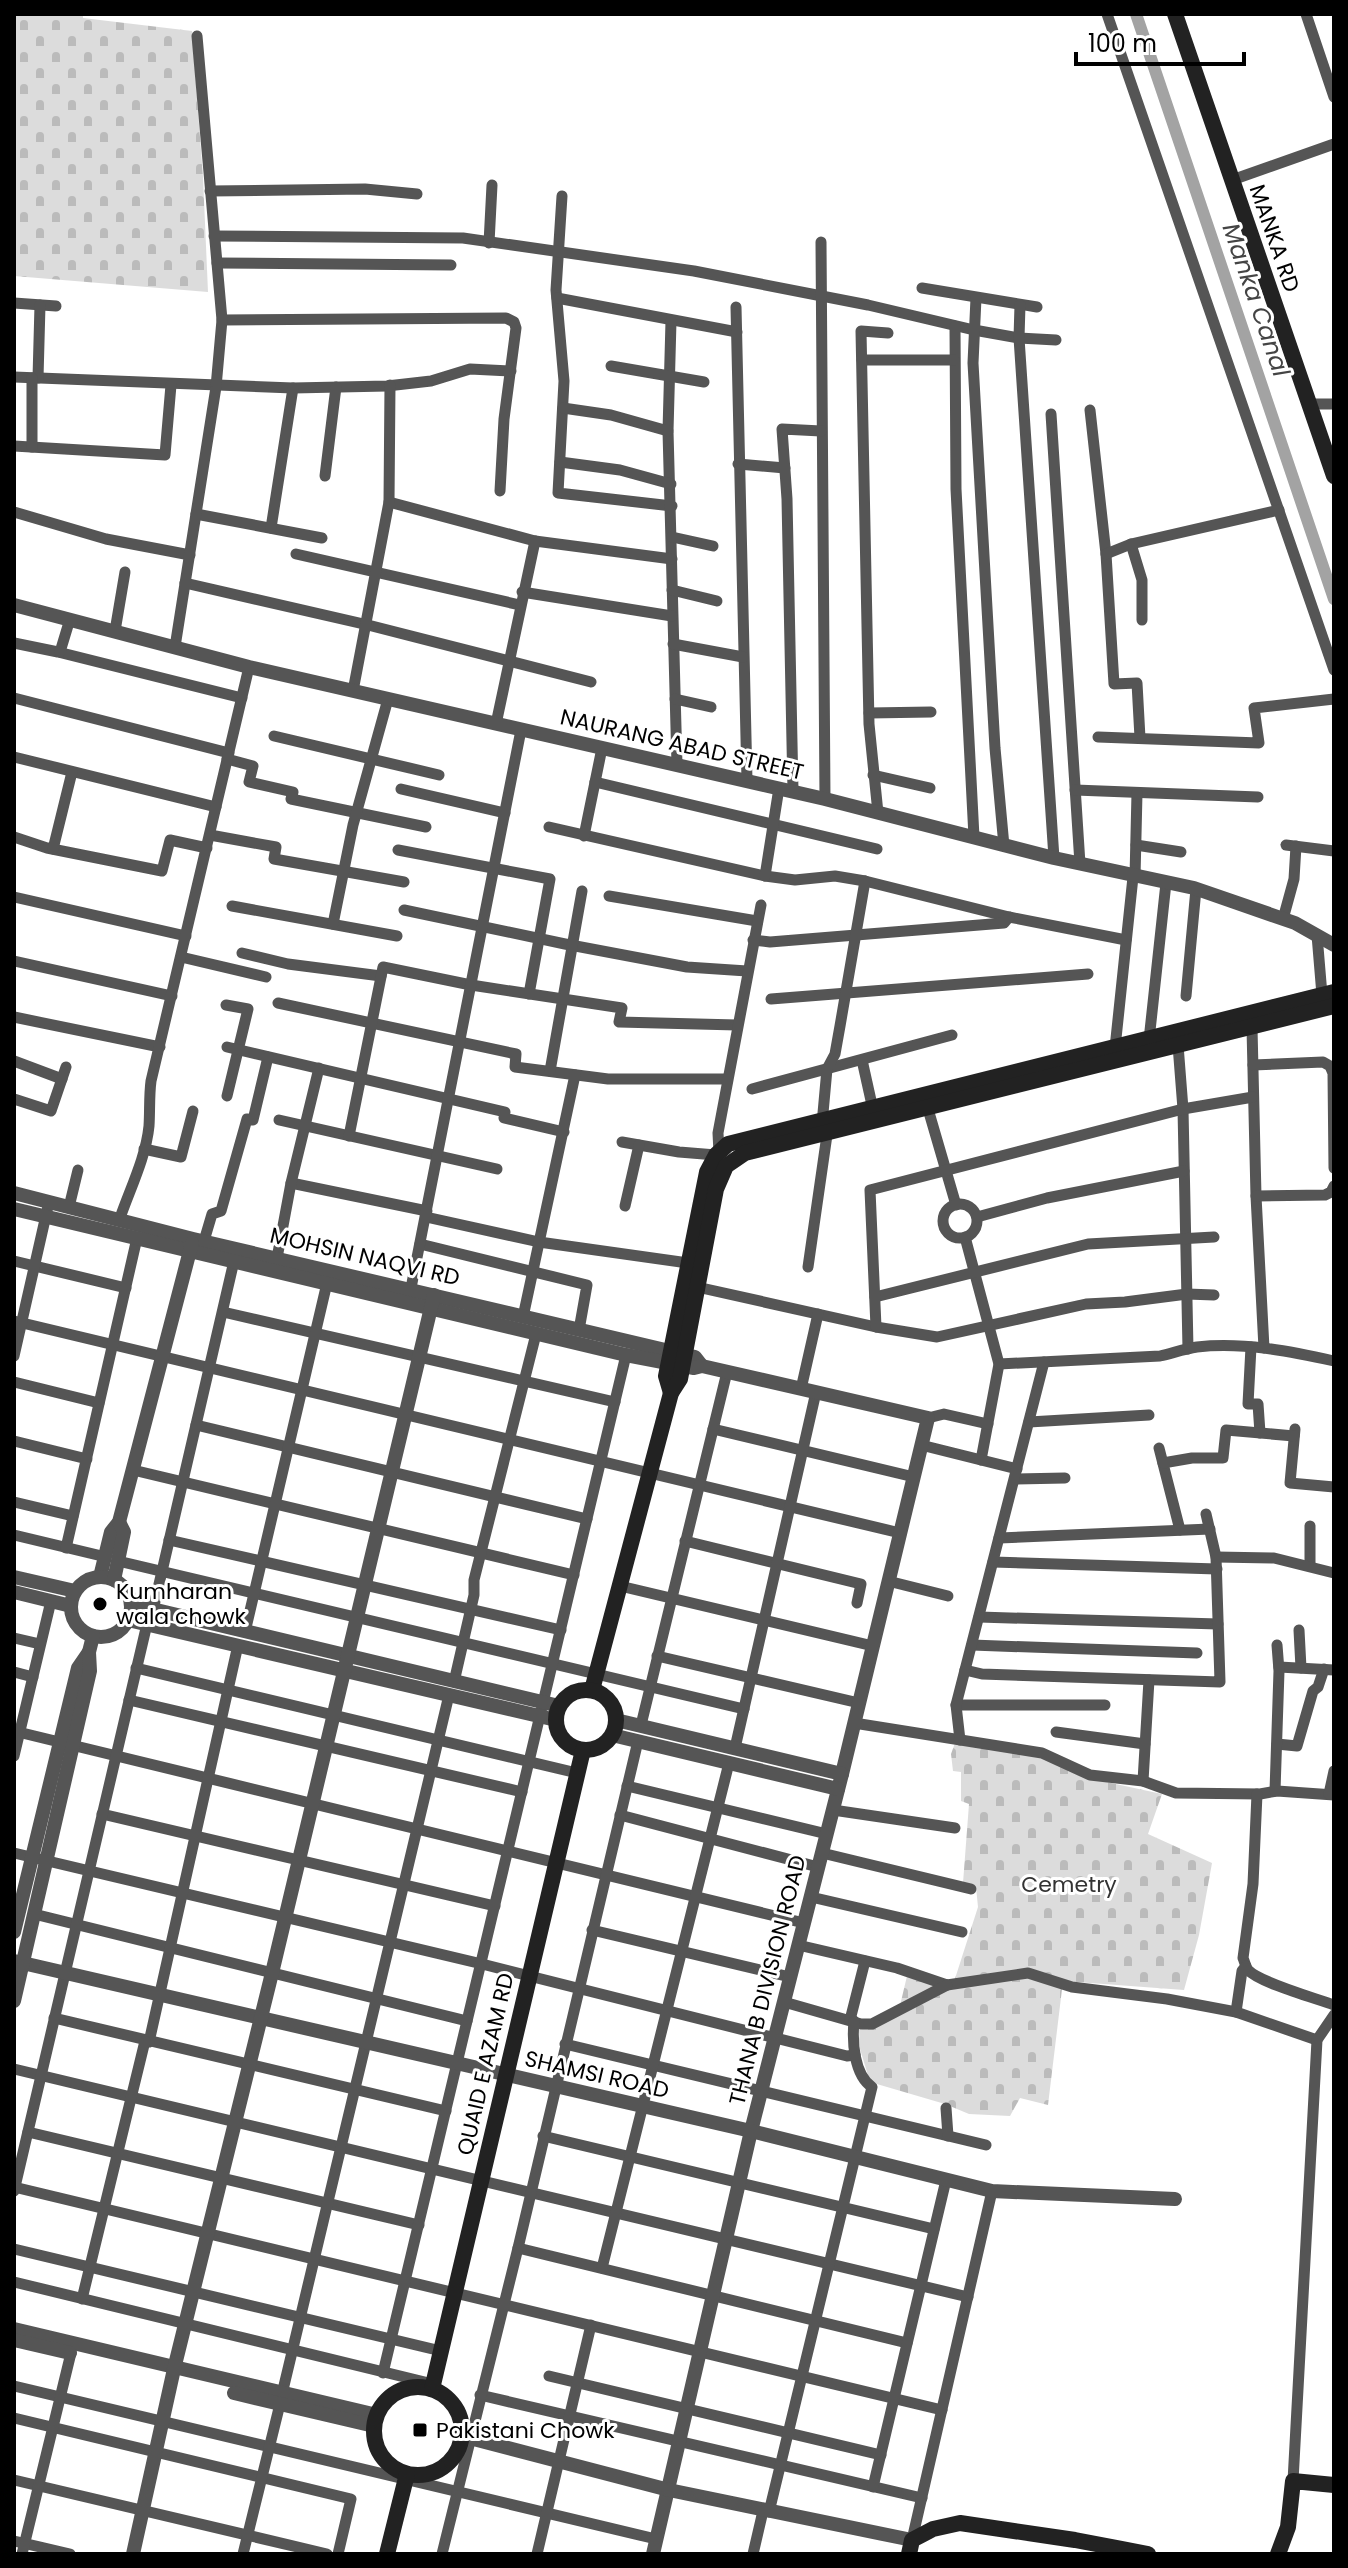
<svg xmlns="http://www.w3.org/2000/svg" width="1348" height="2568" font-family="Poppins,sans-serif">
<defs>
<pattern id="cemetery-stones" width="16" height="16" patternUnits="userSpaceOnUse" patternTransform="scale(2)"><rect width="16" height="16" fill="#dcdcdc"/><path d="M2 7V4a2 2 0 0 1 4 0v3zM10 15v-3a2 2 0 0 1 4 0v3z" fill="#bbb"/></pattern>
</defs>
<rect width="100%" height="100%" fill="#fff"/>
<g fill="url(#cemetery-stones)">
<polygon points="14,14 83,14 83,18 192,31 203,177 208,292 14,276"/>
<polygon points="955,1743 1041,1757 1088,1778 1162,1794 1148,1834 1212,1863 1199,1935 1184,1990 1063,1981 1048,2105 1020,2098 1010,2116 969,2114 945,2104 870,2082 860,2049 859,2030 878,2025 898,2014 907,1976 952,1988 978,1907 976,1887 963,1883 969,1804 961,1801 961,1772 953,1771 951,1754"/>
</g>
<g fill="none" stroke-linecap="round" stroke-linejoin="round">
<polyline stroke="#a3a3a3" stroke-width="12" points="1136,14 1334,599"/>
<g stroke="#555" stroke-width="11">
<polyline points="1107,14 1334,670"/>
<polyline points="1306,14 1334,97"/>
<polyline points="1232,180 1334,144"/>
<polyline points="210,191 365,189 417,194"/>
<polyline points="562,196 556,290 564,381 558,493 672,506"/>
<polyline points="214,236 463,238 694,271 868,305 974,330 1019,338 1056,340"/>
<polyline points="821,242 825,799"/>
<polyline points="489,243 492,185"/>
<polyline points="217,263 451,265"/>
<polyline points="922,288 1037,307"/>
<polyline points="557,298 737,332"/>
<polyline points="976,298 973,363 995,748 1004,846"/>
<polyline points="14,303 56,306"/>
<polyline points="1020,305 1019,338 1054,858"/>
<polyline points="736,307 747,781"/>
<polyline points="222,320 506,318 514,322 516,328 504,419 500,491"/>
<polyline points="671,321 668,431 677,765"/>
<polyline points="955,326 956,489 974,837"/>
<polyline points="862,360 954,360"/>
<polyline points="611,366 704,382"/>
<polyline points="14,377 293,388 387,386 431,381 470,369 511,371"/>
<polyline points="38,378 40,305"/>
<polyline points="1309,404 1334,404"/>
<polyline points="563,408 611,415 668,431"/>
<polyline points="1090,410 1106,554 1114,684 1137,683 1140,738"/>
<polyline points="1051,414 1080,864"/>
<polyline points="14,446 165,455 171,385"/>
<polyline points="32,447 32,378"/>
<polyline points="560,462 620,470 671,484"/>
<polyline points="738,464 785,468"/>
<polyline points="325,476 336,387"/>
<polyline points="389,502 535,541 672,559"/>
<polyline points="14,512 106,539 190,555"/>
<polyline points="196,514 322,538"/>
<polyline points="271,528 293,388"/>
<polyline points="672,537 713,546"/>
<polyline points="1131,544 1142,580 1142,620"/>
<polyline points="296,554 520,605"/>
<polyline points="1106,554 1131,544 1279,510"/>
<polyline points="185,583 368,625 591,682"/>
<polyline points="672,590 717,601"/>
<polyline points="522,592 672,616"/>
<polyline points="115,631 125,572"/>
<polyline points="14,643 58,652 242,698"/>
<polyline points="673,644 743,657"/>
<polyline points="175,647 216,387 222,320 197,36"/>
<polyline points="60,652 70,619"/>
<polyline points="353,691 389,502 390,385"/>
<polyline points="14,698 229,753"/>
<polyline points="675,699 711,707"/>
<polyline points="869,713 931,712"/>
<polyline points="496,724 535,541"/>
<polyline points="274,736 439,775"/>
<polyline points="1098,737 1259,743 1254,708 1334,699"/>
<polyline points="14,757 216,807"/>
<polyline points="227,759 253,766 249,782 293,792 291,799 426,827"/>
<polyline points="873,775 930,788"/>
<polyline points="595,782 877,849"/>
<polyline points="401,789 505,813"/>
<polyline points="1075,790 1258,797"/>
<polyline points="793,791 787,499 782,429 821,431"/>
<polyline points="878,813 869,724 861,331 888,333"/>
<polyline points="549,827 765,876 795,880 835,876 865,881 1009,917 1126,940"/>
<polyline points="210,835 276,847 274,859 404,882"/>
<polyline points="584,836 602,748"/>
<polyline points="14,837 47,848 162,871 170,840 207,848"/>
<polyline points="1136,845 1181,852"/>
<polyline points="1286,845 1334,851"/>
<polyline points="53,849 72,772"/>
<polyline points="398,850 550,879 529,994"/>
<polyline points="765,876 779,788"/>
<polyline points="1135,877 1137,793"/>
<polyline points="609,896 757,921"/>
<polyline points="14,897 186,936"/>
<polyline points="232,906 397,936"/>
<polyline points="404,910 565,944 687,967 747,971"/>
<polyline points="1283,919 1294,879 1296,846"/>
<polyline points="333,924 353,825 388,699"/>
<polyline points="1317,935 1322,995"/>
<polyline points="753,940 770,942 1004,923 1009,917"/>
<polyline points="242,953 288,964 381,976"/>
<polyline points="181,957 266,977"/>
<polyline points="14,961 172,996"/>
<polyline points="1186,996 1196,889"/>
<polyline points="771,999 1088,974"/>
<polyline points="278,1003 516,1054 515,1067 608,1079 727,1079"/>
<polyline points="226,1005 248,1009 227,1096"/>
<polyline points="14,1017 160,1047"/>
<polyline points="1252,1028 1256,1196 1264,1348"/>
<polyline points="1149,1040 1166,883"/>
<polyline points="1178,1045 1183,1109 1188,1349"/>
<polyline points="227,1047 505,1112 504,1118 564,1132"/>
<polyline points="1115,1048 1133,877"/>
<polyline points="862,1060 874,1114"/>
<polyline points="14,1061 62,1079"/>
<polyline points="1253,1065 1323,1062 1330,1066 1333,1073 1334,1168"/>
<polyline points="550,1071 582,891"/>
<polyline points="752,1089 952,1035"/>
<polyline points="14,1099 51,1111 66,1067"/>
<polyline points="928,1109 956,1205"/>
<polyline points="279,1120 497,1169"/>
<polyline points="822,1124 827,1069 835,1054 840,1026 865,881"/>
<polyline points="349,1136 383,967 471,985 622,1008 619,1022 737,1025"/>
<polyline points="622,1142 679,1152 716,1155"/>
<polyline points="144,1149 181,1157 193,1111"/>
<polyline points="719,1153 718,1133 761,905"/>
<polyline points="291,1183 427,1211"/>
<polyline points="1256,1196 1325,1195 1331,1192 1334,1186"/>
<circle cx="960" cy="1221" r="17"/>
<polyline points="625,1206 639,1145"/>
<polyline points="69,1207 78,1170"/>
<polyline points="426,1217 539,1242 688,1263"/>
<polyline points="977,1217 1047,1198 1184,1171"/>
<path d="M 120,1218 C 130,1189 146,1157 149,1126 C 150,1111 149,1096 151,1081 L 249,667"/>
<polyline points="965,1237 999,1364 981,1460"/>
<polyline points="204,1241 212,1214 221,1211 247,1119 253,1120 268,1057"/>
<polyline points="420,1244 587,1285 579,1330"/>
<polyline points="277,1258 291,1183 319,1068"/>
<polyline points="14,1261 126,1288"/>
<polyline points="808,1267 827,1135"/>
<polyline points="697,1287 876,1327 937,1337 1086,1304 1125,1302 1187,1294 1214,1295"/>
<polyline points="411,1288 521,730"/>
<polyline points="875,1297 1088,1244 1214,1237"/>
<polyline points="223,1312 615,1402"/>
<polyline points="523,1317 575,1075"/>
<polyline points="14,1321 900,1533"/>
<polyline points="876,1327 870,1190 1183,1109 1253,1097"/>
<polyline points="1251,1347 1248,1404 1258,1404 1260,1433"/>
<polyline points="14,1356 49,1202"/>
<path d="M 999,1364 L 1160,1356 C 1173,1353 1184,1349 1197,1347 C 1243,1342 1289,1351 1334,1361"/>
<polyline points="14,1382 99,1403"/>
<polyline points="801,1389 818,1314"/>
<polyline points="928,1418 944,1414 988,1424"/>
<polyline points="1029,1422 1149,1415"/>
<polyline points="196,1425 587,1519"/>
<polyline points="713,1429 914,1477"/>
<polyline points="1295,1429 1290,1483 1334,1487"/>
<polyline points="14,1441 87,1459"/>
<polyline points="921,1445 1017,1469"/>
<polyline points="1159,1448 1180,1530"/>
<polyline points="1163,1463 1192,1458 1223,1458 1226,1430 1294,1436"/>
<polyline points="133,1470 574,1575"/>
<polyline points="1015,1479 1065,1478"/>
<polyline points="14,1502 73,1516"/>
<polyline points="1310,1526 1310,1566"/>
<polyline points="14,1535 106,1557"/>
<polyline points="999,1538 1210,1529"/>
<polyline points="169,1540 561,1630"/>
<polyline points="685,1541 861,1584 857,1603"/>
<polyline points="66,1548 137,1238"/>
<polyline points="1216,1557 1274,1558 1334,1573"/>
<polyline points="118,1561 744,1709"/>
<polyline points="993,1562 1217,1569"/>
<polyline points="888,1581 948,1596"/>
<polyline points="620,1586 873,1646"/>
<polyline points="153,1610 234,1261"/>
<polyline points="979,1617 1218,1624"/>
<polyline points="1299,1630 1301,1668"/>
<polyline points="245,1632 327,1283"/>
<polyline points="14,1638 40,1644"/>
<polyline points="972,1645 1197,1653"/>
<polyline points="657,1656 859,1703"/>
<polyline points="1279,1667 1334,1670"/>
<polyline points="136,1668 577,1773"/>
<polyline points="965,1670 982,1674 1220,1682 1216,1557 1206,1514"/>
<polyline points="14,1672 33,1677"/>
<polyline points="454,1682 474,1595 474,1580 536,1334"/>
<polyline points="129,1700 522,1792"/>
<polyline points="956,1705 1105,1705"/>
<polyline points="854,1723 1042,1753 1090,1775 1143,1781 1176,1793 1260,1794 1277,1791 1334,1795"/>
<polyline points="641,1725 727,1372"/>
<polyline points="14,1731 804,1923"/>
<polyline points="1056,1732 1145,1744"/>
<polyline points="960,1740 956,1705 1044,1362"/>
<polyline points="1277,1744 1297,1746 1313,1691 1318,1687 1324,1669"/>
<polyline points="735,1748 816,1392"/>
<polyline points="14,1756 51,1601"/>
<polyline points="1143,1781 1149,1680"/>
<polyline points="627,1786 827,1834"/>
<polyline points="1275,1791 1279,1671 1277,1645"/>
<path d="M 1257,1794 L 1253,1884 L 1243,1958 C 1244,1960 1246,1968 1248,1970 C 1260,1983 1315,1998 1334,2005"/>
<polyline points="1329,1794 1334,1771"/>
<polyline points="833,1810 955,1828"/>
<polyline points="102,1814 495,1906"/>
<polyline points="620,1815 818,1867"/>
<polyline points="14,1853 482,1964 847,2056 855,2055"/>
<polyline points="822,1853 971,1889"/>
<polyline points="811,1897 962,1932"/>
<polyline points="34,1914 467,2021"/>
<polyline points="592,1930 790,1977"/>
<polyline points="798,1945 897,1968 947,1985 1028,1973 1072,1987 1167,1999 1236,2012 1317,2040"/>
<polyline points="784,2002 861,2024 872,2024 947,1985"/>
<polyline points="1236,2012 1242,1971 1246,1966"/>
<polyline points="54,2018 446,2111"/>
<polyline points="850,2020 865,1961"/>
<polyline points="149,2042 238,1645"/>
<polyline points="565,2044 986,2145"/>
<polyline points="14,2069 968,2297"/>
<polyline points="946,2108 948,2136"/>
<polyline points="28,2132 419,2225"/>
<polyline points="543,2136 934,2229"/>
<polyline points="14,2187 942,2410"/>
<polyline points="14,2191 147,1624"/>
<polyline points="518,2248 907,2343"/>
<polyline points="14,2249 441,2351"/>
<polyline points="602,2268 729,1763"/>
<polyline points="14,2282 433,2384"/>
<polyline points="82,2299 145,2041"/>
<polyline points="383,2373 626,1355"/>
<polyline points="549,2376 881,2455"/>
<polyline points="14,2386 656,2539"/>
<polyline points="282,2394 449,1695"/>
<polyline points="480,2395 922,2498"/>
<polyline points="14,2418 351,2499 338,2554"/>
<polyline points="14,2480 327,2554"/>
<polyline points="1293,2481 1317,2040 1334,2015"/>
<polyline points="873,2487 946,2180"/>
<path d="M 769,2512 L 872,2087 C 854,2075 852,2042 854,2021"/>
<polyline points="912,2540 992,2191"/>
<polyline points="14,2541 70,2554"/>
<polyline points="22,2554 71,2353"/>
<polyline points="243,2554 280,2404"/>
<polyline points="442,2554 518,2248 638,1741"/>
<polyline points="537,2554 591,2325"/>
<polyline points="753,2554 763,2511"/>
</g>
<g stroke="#555" stroke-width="14">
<polyline points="14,605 249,667 825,799 1054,858 1194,888 1295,923 1334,945"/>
<polyline points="14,1193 193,1239 695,1357 702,1366"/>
<polyline points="14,1209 626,1355 694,1368 702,1366 928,1418 842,1774 751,2131 653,2554"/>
<polyline points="14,1577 75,1591"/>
<polyline points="100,1577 111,1532 119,1522 192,1243"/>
<circle cx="101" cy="1607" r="30"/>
<polyline points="114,1580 124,1532 119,1522"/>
<polyline points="14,1592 71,1606"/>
<polyline points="131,1604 559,1706"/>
<polyline points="128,1620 556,1720"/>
<polyline points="616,1720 842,1774"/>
<polyline points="612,1735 838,1789"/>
<polyline points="14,1932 78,1668 89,1652"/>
<polyline points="14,1961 751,2131 992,2191 1175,2199"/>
<polyline points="14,2001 90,1671 89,1652 93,1636"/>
<polyline points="14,2329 377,2415"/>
<polyline points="14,2340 70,2353"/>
<polyline points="234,2393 374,2426"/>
<polyline points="462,2436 669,2490 912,2540"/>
<polyline points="133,2554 174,2369 272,1973 434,1295"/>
</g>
<g stroke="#222" stroke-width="16">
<polyline points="1175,14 1334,476"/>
<polyline points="671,1393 666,1376 707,1172 716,1155 728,1144 1334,992"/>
<polyline points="592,1690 671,1393 680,1379 716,1189 726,1166 745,1153 1334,1006"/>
<circle cx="586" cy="1720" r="30"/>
<circle cx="418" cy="2431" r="44"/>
<polyline points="432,2389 583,1750"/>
<polyline points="387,2554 407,2474"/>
<polyline points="909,2554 912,2540 933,2529 960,2523 1075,2540 1148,2554"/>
<polyline points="1278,2554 1288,2527 1293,2481 1334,2485"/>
</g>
</g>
<g fill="#000" stroke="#fff" stroke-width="3">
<circle cx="100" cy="1604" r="8"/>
<rect x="412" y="2422" width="16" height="16" rx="4"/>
</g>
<g text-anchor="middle" stroke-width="6" stroke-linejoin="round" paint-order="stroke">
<g font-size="22" fill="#000" stroke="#fff">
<text transform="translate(1275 238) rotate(71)" y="8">MANKA RD</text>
<text transform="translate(682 744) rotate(13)" y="8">NAURANG ABAD STREET</text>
<text transform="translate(365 1256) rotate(13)" y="8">MOHSIN NAQVI RD</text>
<text transform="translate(767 1980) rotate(-76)" y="8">THANA B DIVISION ROAD</text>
<text transform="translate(485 2064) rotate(-77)" y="8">QUAID E AZAM RD</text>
<text transform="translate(597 2074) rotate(13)" y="8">SHAMSI ROAD</text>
</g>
<g font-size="22" fill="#000" stroke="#fff" text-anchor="start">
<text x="116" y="1599">Kumharan<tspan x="116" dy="25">wala chowk</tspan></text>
<text x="436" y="2438">Pakistani Chowk</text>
</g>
<g font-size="22" fill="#333" stroke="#fff">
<text x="1069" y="1892">Cemetry</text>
</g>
<g font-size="24" font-style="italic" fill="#444" stroke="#fff">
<text transform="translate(1256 300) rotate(71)" y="8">Manka Canal</text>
</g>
</g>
<rect width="1348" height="2568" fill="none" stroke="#000000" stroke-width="32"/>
<path d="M1076 52v12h168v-12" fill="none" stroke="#000000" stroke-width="4"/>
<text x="1088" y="52" font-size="24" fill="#000000" stroke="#ffffff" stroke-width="6" paint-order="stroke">100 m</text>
</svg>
